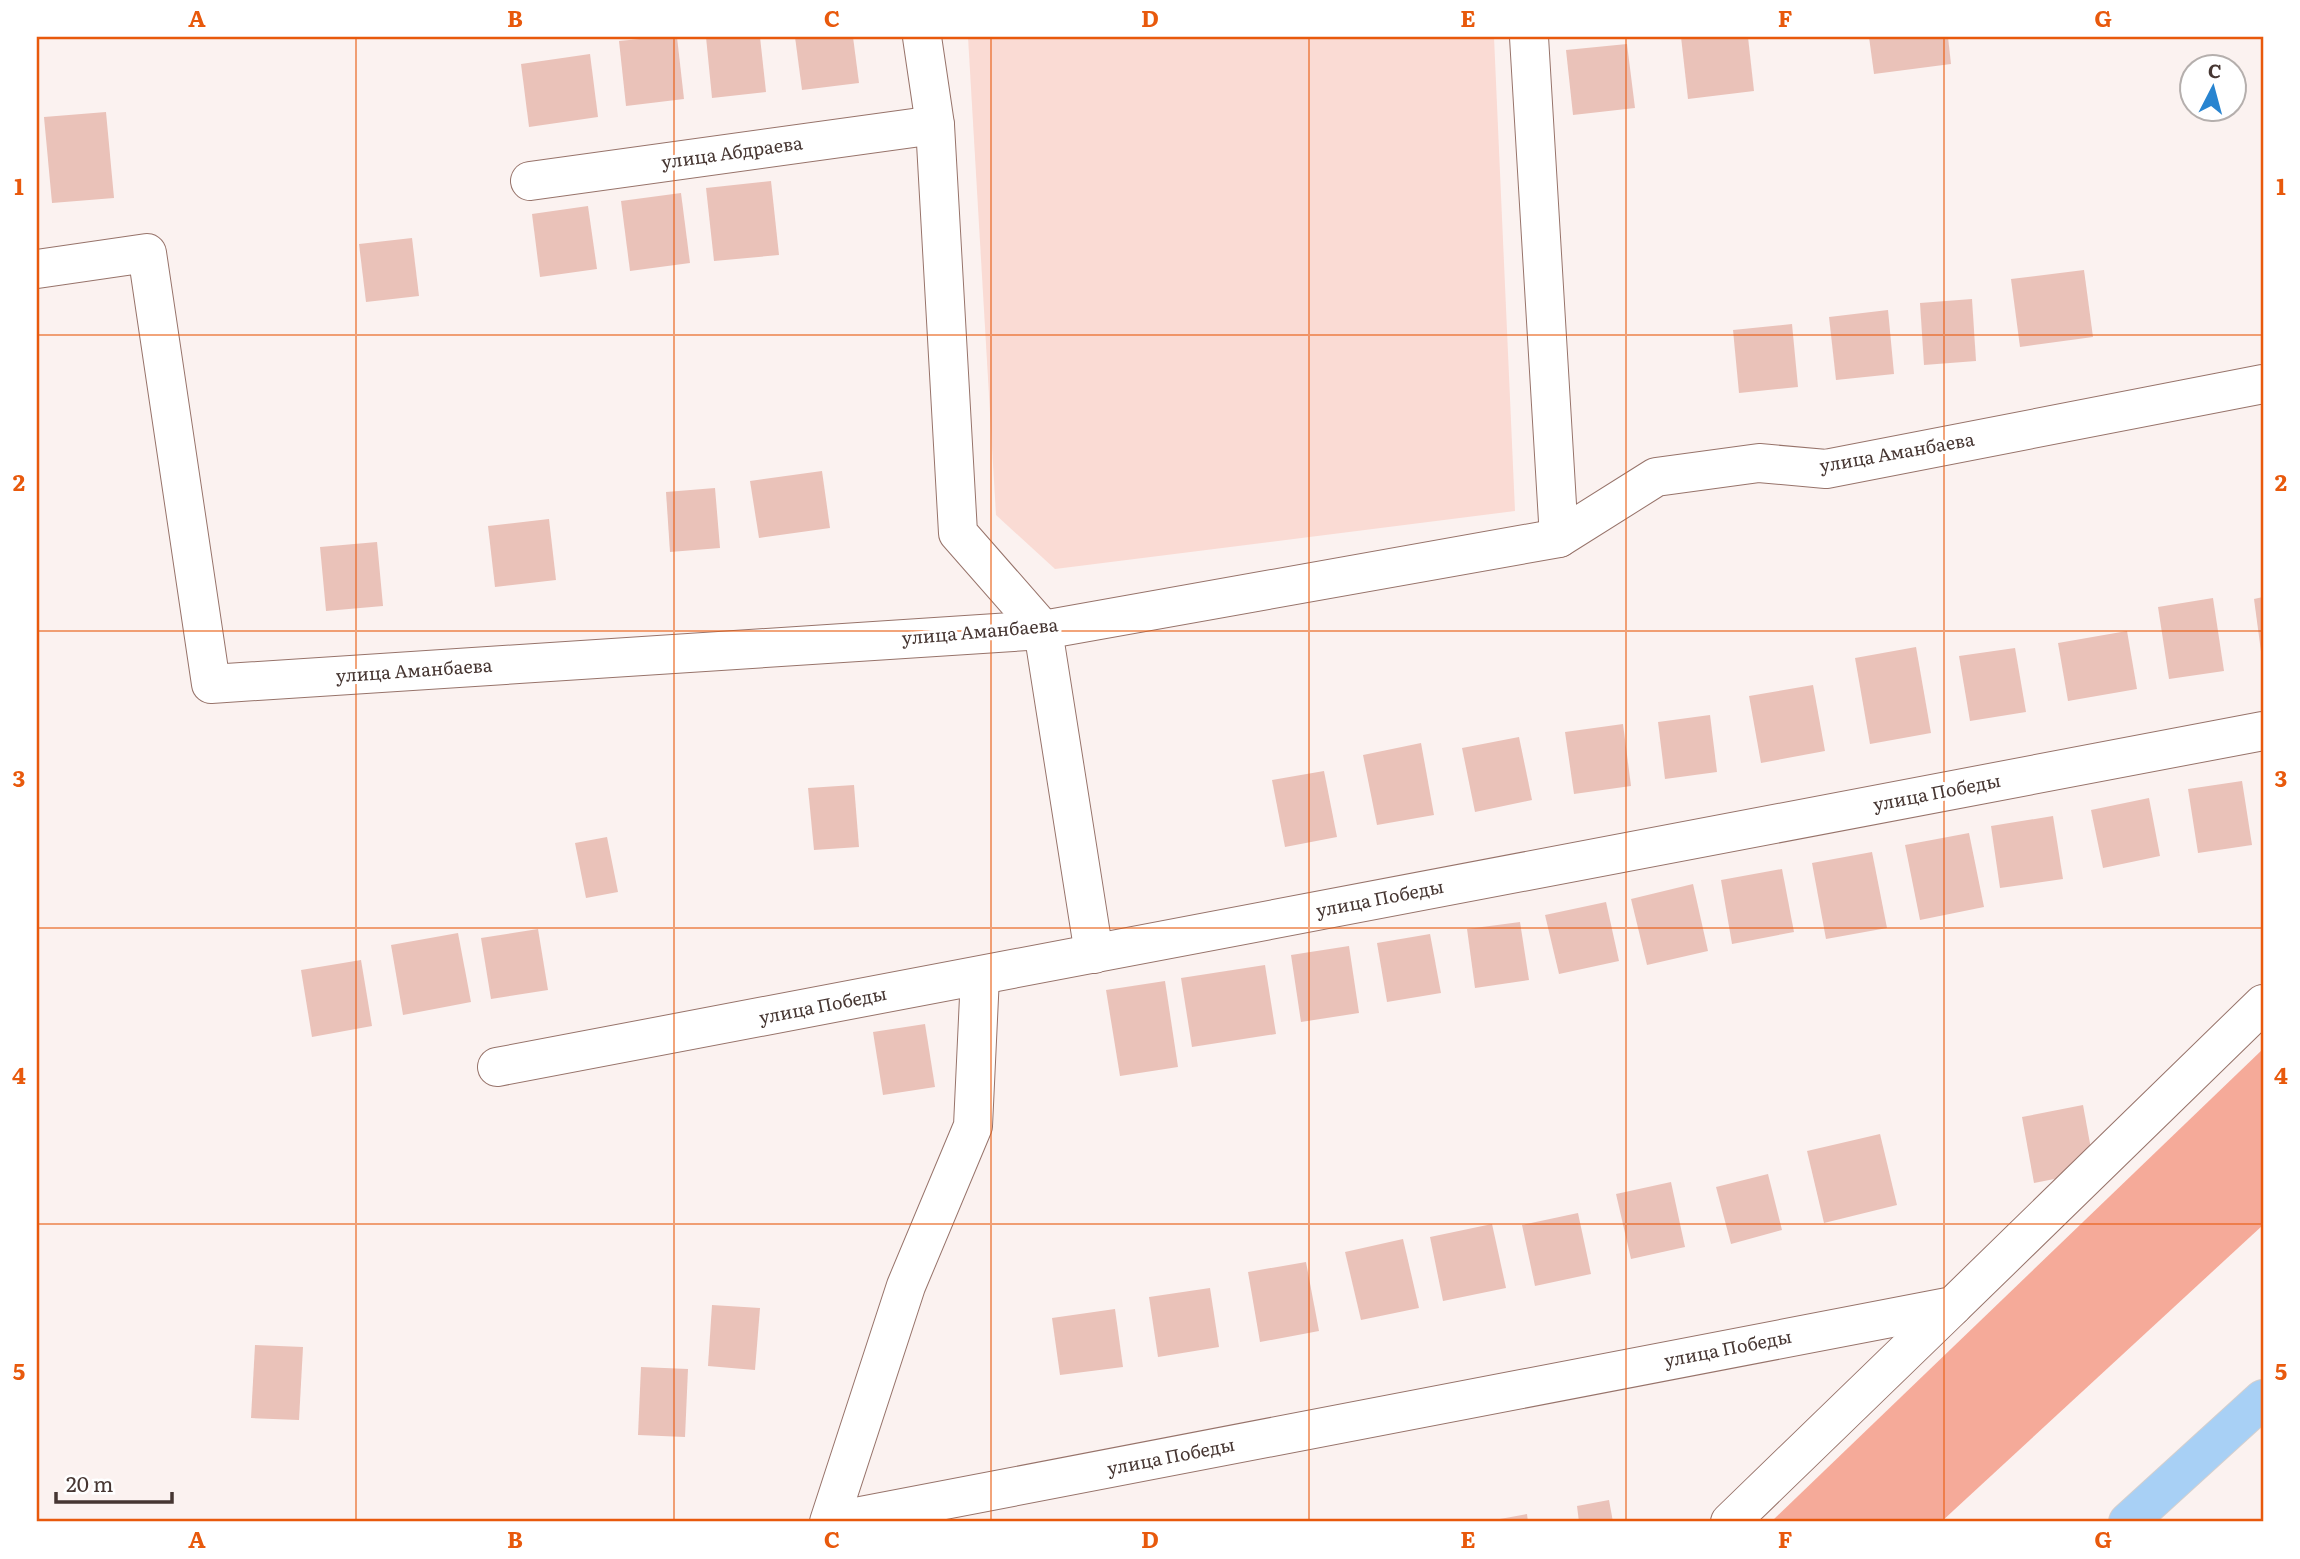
<svg xmlns="http://www.w3.org/2000/svg" width="2300" height="1559" font-family="Literata,serif">
<rect width="100%" height="100%" fill="#fbf2f0"/>
<polygon fill="#fadbd4" points="968,37 1494,37 1515,511 1055,569 996,515"/>
<polygon fill="#f5aa99" points="2263,1049 2263,1225 1941,1522 1771,1522"/>
<g fill="#eac2b9">
<polygon points="660,37 677,37 684,99 626,106 619,41"/>
<polygon points="706,37 760,37 766,92 712,98"/>
<polygon points="795,37 853,37 859,83 802,90"/>
<polygon points="1681,37 1748,37 1754,91 1688,99"/>
<polygon points="1869,37 1948,37 1951,64 1874,74"/>
<polygon points="1627,44 1635,108 1573,115 1566,50"/>
<polygon points="590,54 598,117 529,127 521,64"/>
<polygon points="106,112 114,198 52,203 44,117"/>
<polygon points="771,181 779,255 714,261 706,188"/>
<polygon points="681,193 690,263 630,271 621,201"/>
<polygon points="588,206 597,269 540,277 532,214"/>
<polygon points="412,238 419,296 366,302 359,244"/>
<polygon points="2084,270 2093,337 2020,347 2011,279"/>
<polygon points="1972,299 1976,361 1924,365 1920,303"/>
<polygon points="1888,310 1894,374 1836,380 1829,317"/>
<polygon points="1792,324 1798,387 1739,393 1733,330"/>
<polygon points="822,471 830,528 759,538 750,481"/>
<polygon points="715,488 720,548 670,552 666,492"/>
<polygon points="549,519 556,580 495,587 488,526"/>
<polygon points="377,542 383,606 326,611 320,547"/>
<polygon points="2263,597 2263,659 2262,659 2254,599"/>
<polygon points="2213,598 2224,671 2169,679 2158,607"/>
<polygon points="2127,631 2137,689 2068,701 2058,643"/>
<polygon points="1916,647 1931,733 1870,744 1855,658"/>
<polygon points="2015,648 2026,712 1970,721 1959,656"/>
<polygon points="1813,685 1825,751 1761,763 1749,696"/>
<polygon points="1710,715 1717,772 1665,779 1658,722"/>
<polygon points="1623,724 1631,786 1574,794 1565,732"/>
<polygon points="1519,737 1532,800 1475,812 1462,748"/>
<polygon points="1421,743 1434,815 1377,825 1363,755"/>
<polygon points="1324,771 1337,837 1285,847 1272,780"/>
<polygon points="2242,781 2252,845 2198,853 2188,789"/>
<polygon points="854,785 859,847 814,850 808,788"/>
<polygon points="2149,798 2160,856 2103,868 2091,810"/>
<polygon points="2053,816 2063,879 2000,888 1991,826"/>
<polygon points="1969,833 1984,907 1920,920 1905,845"/>
<polygon points="607,837 618,892 586,898 575,843"/>
<polygon points="1872,852 1887,928 1826,939 1812,863"/>
<polygon points="1782,869 1794,932 1732,944 1721,880"/>
<polygon points="1693,884 1708,951 1647,965 1631,899"/>
<polygon points="1606,902 1619,961 1559,974 1545,915"/>
<polygon points="1520,922 1529,980 1475,988 1467,929"/>
<polygon points="538,929 548,990 491,999 481,938"/>
<polygon points="458,933 471,1002 403,1015 391,945"/>
<polygon points="1430,934 1441,993 1387,1002 1377,943"/>
<polygon points="1349,946 1359,1013 1301,1022 1291,955"/>
<polygon points="361,960 372,1026 312,1037 301,970"/>
<polygon points="1265,965 1276,1034 1192,1047 1181,978"/>
<polygon points="1165,981 1178,1067 1120,1076 1106,990"/>
<polygon points="925,1024 935,1087 883,1095 873,1032"/>
<polygon points="2083,1105 2095,1171 2034,1183 2022,1117"/>
<polygon points="1880,1134 1897,1205 1824,1223 1807,1151"/>
<polygon points="1768,1174 1782,1230 1731,1244 1716,1187"/>
<polygon points="1671,1182 1685,1247 1631,1259 1616,1194"/>
<polygon points="1578,1213 1591,1274 1535,1286 1522,1225"/>
<polygon points="1492,1224 1506,1288 1443,1301 1430,1237"/>
<polygon points="1403,1239 1419,1308 1361,1320 1345,1252"/>
<polygon points="1306,1262 1319,1331 1260,1342 1248,1272"/>
<polygon points="1210,1288 1219,1347 1158,1357 1149,1297"/>
<polygon points="712,1305 760,1308 755,1370 708,1366"/>
<polygon points="1115,1309 1123,1367 1060,1375 1052,1318"/>
<polygon points="255,1345 303,1347 299,1420 251,1418"/>
<polygon points="641,1367 688,1369 685,1437 638,1435"/>
<polygon points="1609,1500 1613,1522 1579,1522 1577,1506"/>
<polygon points="1527,1514 1528,1522 1490,1522 1489,1521"/>
</g>
<g fill="none" stroke-linecap="round" stroke-linejoin="round">
<g stroke="#97736a" stroke-width="40">
<g id="minor">
<polyline points="922,37 935,125 958,533 1043,630 1094,954"/>
<polyline points="1529,37 1559,538"/>
<polyline points="530,181 935,125"/>
<polyline points="37,269 147,253 211,684 1043,630 1559,538 1656,477 1759,463 1826,469 2263,384"/>
<polyline points="497,1067 2263,731"/>
<polyline points="829,1522 906,1286 973,1126 980,976"/>
<polyline points="830,1522 1953,1306 2263,1004"/>
<polyline points="1730,1522 1953,1306"/>
</g>
</g>
<g stroke="#d3cfce" stroke-width="40">
<polyline id="major" points="2128,1522 2263,1399"/>
</g>
<use href="#minor" stroke="#fff" stroke-width="38"/>
<use href="#major" stroke="#a8d0f5" stroke-width="38"/>
</g>
<path fill="none" stroke="#e8590c" stroke-width="2" stroke-opacity="0.55" d="M 356,37 L 356,1522M 674,37 L 674,1522M 991,37 L 991,1522M 1309,37 L 1309,1522M 1626,37 L 1626,1522M 1944,37 L 1944,1522M 37,335 L 2263,335M 37,631 L 2263,631M 37,928 L 2263,928M 37,1224 L 2263,1224"/>
<g text-anchor="middle" stroke-width="6" stroke-linejoin="round" paint-order="stroke">
<g font-size="18" fill="#463632" stroke="#fff">
<text transform="translate(732 153) rotate(-8)" y="6">улица Абдраева</text>
<text transform="translate(1897 453) rotate(-10)" y="6">улица Аманбаева</text>
<text transform="translate(980 632) rotate(-5)" y="6">улица Аманбаева</text>
<text transform="translate(414 671) rotate(-4)" y="6">улица Аманбаева</text>
<text transform="translate(1937 793) rotate(-11)" y="6">улица Победы</text>
<text transform="translate(1380 899) rotate(-11)" y="6">улица Победы</text>
<text transform="translate(823 1006) rotate(-11)" y="6">улица Победы</text>
<text transform="translate(1728 1349) rotate(-11)" y="6">улица Победы</text>
<text transform="translate(1171 1457) rotate(-11)" y="6">улица Победы</text>
</g>
</g>
<rect width="2300" height="1559" fill="none" stroke="#ffffff" stroke-width="77"/>
<g transform="translate(2213 88) rotate(6)"><circle r="33" fill="#ffffff" stroke="#b5afad" stroke-width="2"/>
<path d="M0-5L12 26L0 18L-12 26Z" fill="#2884d0"/>
<text y="-10" font-size="19" font-weight="bold" text-anchor="middle" fill="#463632">С</text>
</g>
<path d="M56 1492v10h116v-10" fill="none" stroke="#463632" stroke-width="3.5"/>
<text x="66" y="1492" font-size="21" fill="#463632" stroke="#ffffff" stroke-width="5" paint-order="stroke">20 m</text>
<rect x="38" y="38" width="2224" height="1482" fill="none" stroke="#e8590c" stroke-width="2.5"/>
<g font-size="23" text-anchor="middle" font-weight="bold" fill="#e8590c">
<text x="197" y="27">A</text>
<text x="515" y="27">B</text>
<text x="832" y="27">C</text>
<text x="1150" y="27">D</text>
<text x="1468" y="27">E</text>
<text x="1785" y="27">F</text>
<text x="2103" y="27">G</text>
<text x="19" y="195">1</text>
<text x="2281" y="195">1</text>
<text x="19" y="491">2</text>
<text x="2281" y="491">2</text>
<text x="19" y="787">3</text>
<text x="2281" y="787">3</text>
<text x="19" y="1084">4</text>
<text x="2281" y="1084">4</text>
<text x="19" y="1380">5</text>
<text x="2281" y="1380">5</text>
<text x="197" y="1548">A</text>
<text x="515" y="1548">B</text>
<text x="832" y="1548">C</text>
<text x="1150" y="1548">D</text>
<text x="1468" y="1548">E</text>
<text x="1785" y="1548">F</text>
<text x="2103" y="1548">G</text>
</g>
</svg>
